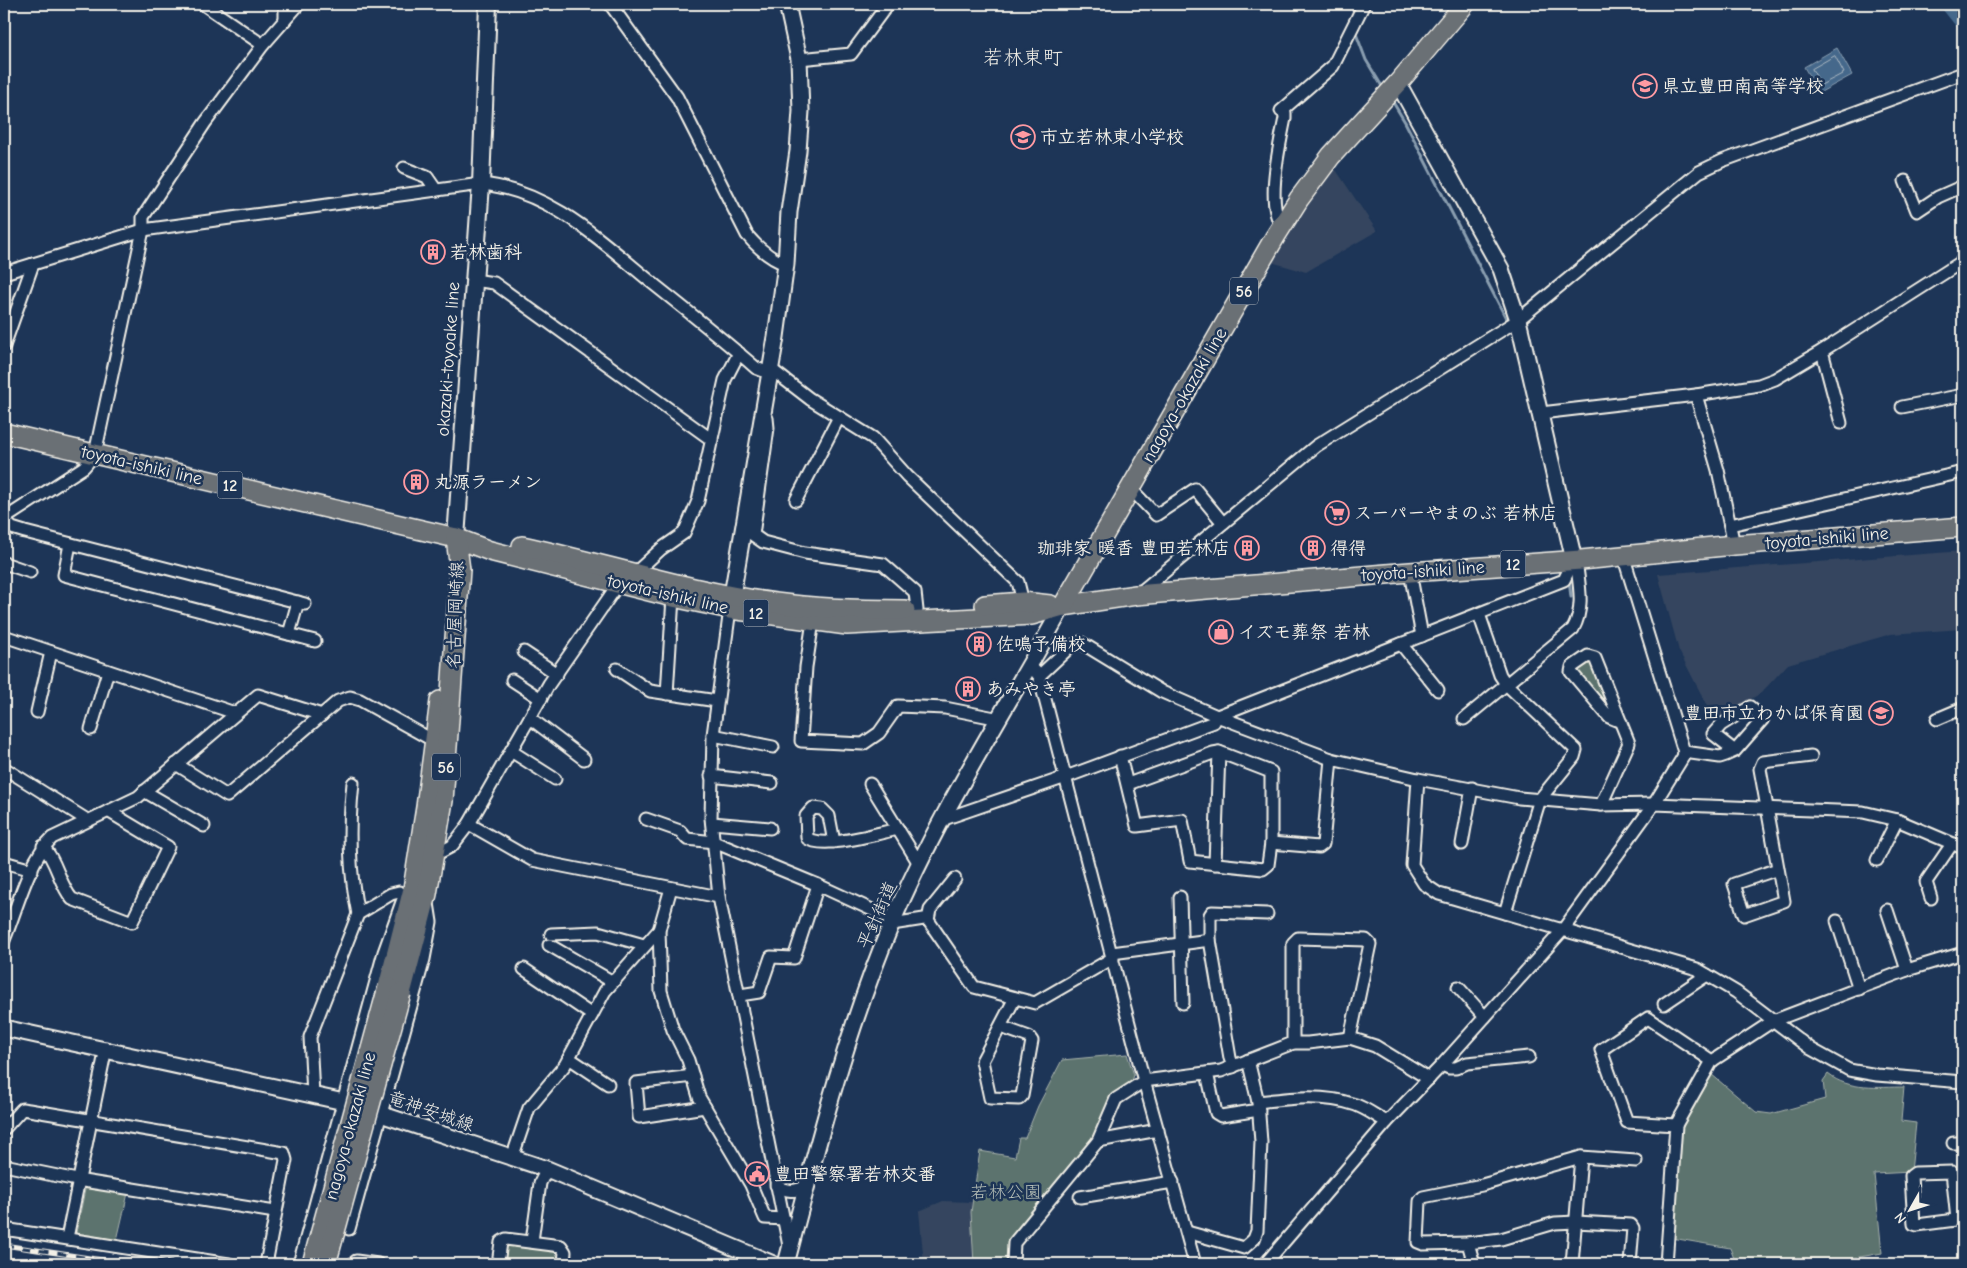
<svg xmlns="http://www.w3.org/2000/svg" width="1967" height="1268" font-family="'Comic Neue','Klee One',sans-serif">
<rect width="100%" height="100%" fill="#1d3557"/>
<filter id="ink" filterUnits="userSpaceOnUse"><feTurbulence type="fractalNoise" baseFrequency=".02" numOctaves="2"/><feDisplacementMap in="SourceGraphic" scale="10" xChannelSelector="R" yChannelSelector="G"/><feConvolveMatrix kernelMatrix="1 2 1 2 8 2 1 2 1" color-interpolation-filters="sRGB"/></filter>
<g filter="url(#ink)">
<g fill="#34455f">
<polygon points="1334,167 1377,231 1306,272 1271,262 1302,211"/>
<polygon points="1963,551 1963,629 1891,634 1788,664 1761,693 1715,721 1679,651 1658,574"/>
<polygon points="943,1201 972,1202 974,1264 924,1264 919,1211"/>
</g>
<g fill="#5c736e" stroke="#a8b2ab">
<polygon points="1586,661 1594,664 1612,708 1609,709 1577,671 1579,665"/>
<polygon points="1127,1054 1134,1075 1132,1081 1112,1096 1088,1146 1013,1235 1009,1241 1007,1264 974,1264 971,1212 980,1151 1015,1157 1019,1138 1025,1138 1038,1106 1062,1060"/>
<path d="M 1711,1074 L 1756,1112 L 1771,1114 L 1825,1099 L 1823,1081 L 1828,1074 C 1849,1091 1879,1087 1904,1087 L 1901,1121 L 1916,1123 L 1911,1172 L 1874,1174 L 1882,1253 L 1821,1264 L 1736,1264 L 1730,1248 L 1672,1238 L 1676,1132 Z"/>
<polygon points="86,1185 128,1193 117,1240 76,1233"/>
<polygon points="510,1245 554,1251 559,1258 557,1264 503,1264 505,1248"/>
</g>
<polygon fill="#44678b" stroke="#8a9eb0" points="1837,48 1852,75 1819,93 1804,67"/>
<g fill="none" stroke-linecap="round" stroke-linejoin="round">
<polygon stroke="#aebac3" stroke-width="1" points="1835,56 1844,73 1821,85 1812,69"/>
<g stroke="#8a9eb0" stroke-width="3">
<polyline points="1355,31 1366,60 1383,88"/>
<polyline points="1391,99 1405,122 1509,324"/>
<polyline points="1569,580 1571,597"/>
</g>
<polyline stroke="#44678b" stroke-width="20" points="1951,4 1963,19"/>
<g stroke="#f4f1e8" stroke-width="15">
<g id="minor">
<polyline points="203,4 263,45"/>
<path d="M 610,4 L 677,97 L 747,235 C 758,248 770,259 786,264"/>
<polyline points="285,20 285,4"/>
<polyline points="799,59 851,54 888,4"/>
<polyline points="404,168 427,177 436,190"/>
<polyline points="1905,181 1917,211 1938,197 1963,186"/>
<path d="M 1282,226 C 1265,205 1280,144 1285,118 L 1285,113 L 1281,111 L 1333,66 L 1364,4"/>
<path d="M 4,273 L 143,230 L 481,184 C 551,190 604,244 656,286 C 690,313 724,340 756,368 L 769,373"/>
<polyline points="474,280 494,283 712,440"/>
<polyline points="4,346 33,264"/>
<polyline points="1822,351 1841,423"/>
<polyline points="771,369 810,399 873,438 907,476 1018,582 1023,602"/>
<polyline points="1696,395 1718,470 1734,545"/>
<polyline points="1902,407 1963,395"/>
<polyline points="1541,413 1696,395 1759,385 1775,379 1822,351 1963,261"/>
<polyline points="767,418 768,428 753,535 763,542 805,553 883,564 915,592 917,610"/>
<polyline points="1131,489 1156,515 1195,489 1223,523"/>
<polyline points="796,500 839,417"/>
<polyline points="4,519 84,467 95,454 143,230 143,217 205,123 263,45 299,4"/>
<polyline points="4,520 12,528 25,532 305,604"/>
<polyline points="1730,525 1963,472"/>
<polyline points="70,544 64,575 315,641"/>
<polyline points="4,563 30,572"/>
<polyline points="1410,572 1422,636"/>
<polyline points="635,573 661,549 684,533 698,501 725,380 739,353"/>
<polyline points="1138,594 1316,446 1518,320 1699,172 1722,161 1963,73"/>
<polyline points="730,609 713,735 711,818 719,897 789,1246"/>
<polyline points="1479,614 1500,675 1506,684 1576,750 1574,757 1540,799 1505,913"/>
<polyline points="813,621 806,667 801,741 863,744 879,733 898,706 945,708 1000,719"/>
<polyline points="289,634 298,602"/>
<polyline points="4,636 235,713"/>
<polyline points="1401,644 1438,690"/>
<polyline points="524,652 557,674"/>
<polyline points="617,669 650,691 717,701"/>
<polyline points="1034,670 1039,676 1144,1081 1195,1264"/>
<polyline points="1039,676 1071,646 1080,642 1162,692 1217,716 1331,759 1418,779 1519,798 1601,805 1654,804 1863,812 1897,820 1963,848"/>
<polyline points="512,680 541,699"/>
<polyline points="667,694 673,597"/>
<polyline points="37,712 51,652"/>
<polyline points="530,718 584,759"/>
<path d="M 1464,719 L 1573,629 C 1585,607 1579,585 1576,560"/>
<polyline points="1937,719 1963,708"/>
<polyline points="91,729 108,671"/>
<polyline points="713,735 773,747"/>
<polyline points="511,751 555,779"/>
<polyline points="1684,752 1720,757 1726,755 1735,751 1763,719 1750,707 1721,725 1713,734 1735,751"/>
<polyline points="1120,756 1137,826 1182,820 1190,861 1263,869 1268,865 1271,843 1319,847 1323,844 1331,759"/>
<polyline points="176,764 227,796 338,701 350,697 360,700 434,741"/>
<polyline points="4,768 87,820"/>
<polyline points="711,776 772,783"/>
<polyline points="1418,779 1412,865 1424,884 1439,894 1697,969 1736,992 1811,1049 1849,1070 1877,1075 1963,1082"/>
<path d="M 353,783 C 348,828 349,871 358,914"/>
<polyline points="870,784 920,865"/>
<polyline points="1128,784 1213,753 1219,752 1271,772 1271,843"/>
<polyline points="144,791 204,826"/>
<polyline points="1601,805 1629,743 1595,658 1588,656 1572,667 1571,672 1609,717 1621,722"/>
<polyline points="646,819 680,831 687,839 714,842 818,885 894,920"/>
<polyline points="944,819 1066,777 1214,722 1217,716 1564,580 1574,560"/>
<polyline points="712,823 770,828"/>
<polyline points="469,824 532,860 719,897"/>
<path d="M 834,842 L 829,816 L 822,809 L 813,808 L 806,816 L 807,838 C 823,850 878,833 898,829"/>
<polyline points="1462,844 1472,788"/>
<path d="M 43,846 C 57,861 59,884 72,899 L 132,922 L 168,847 L 108,811"/>
<polyline points="435,855 452,846 469,824 549,684 619,583"/>
<polyline points="1877,860 1897,820"/>
<polyline points="4,862 32,870"/>
<polyline points="1215,864 1219,752"/>
<polyline points="1778,869 1734,884 1744,915 1784,901 1760,769 1763,762 1811,756"/>
<polyline points="671,888 659,930 661,991 673,1030 688,1060 699,1097 751,1185 765,1218 784,1219"/>
<polyline points="1180,897 1183,1003"/>
<polyline points="1931,898 1926,882 1952,844"/>
<polyline points="1887,910 1907,970"/>
<polyline points="928,920 930,910 955,879"/>
<polyline points="1837,921 1859,989"/>
<polyline points="892,924 924,919 928,920 974,987 1035,1003 1113,958"/>
<polyline points="551,934 598,932 644,945"/>
<path d="M 4,940 C 17,909 28,861 52,838 L 138,797 L 258,695 L 322,715"/>
<polyline points="1210,940 1210,915 1212,912 1267,914"/>
<polyline points="549,945 613,982"/>
<polyline points="1112,953 1210,940 1230,1058 1233,1067"/>
<polyline points="524,969 592,1015"/>
<polyline points="1458,987 1485,1017"/>
<polyline points="740,995 759,992 771,957 794,958 818,885"/>
<polyline points="1664,1004 1707,975"/>
<polyline points="1001,1027 1029,1037 1032,1041 1022,1096 1019,1099 990,1098 982,1061 1015,998"/>
<polyline points="1293,1043 1293,943 1298,938 1366,940 1370,944 1350,1038"/>
<polyline points="569,1058 608,1084"/>
<polyline points="1442,1065 1449,1068 1456,1068 1467,1063 1529,1057"/>
<polyline points="1207,1073 1216,1113 1221,1116 1259,1110"/>
<polyline points="693,1076 636,1083 639,1117 705,1107"/>
<polyline points="313,1095 310,1037 358,914 391,894 399,892 405,895"/>
<path d="M 1258,1102 C 1292,1098 1323,1094 1356,1105 C 1367,1109 1377,1117 1387,1122"/>
<polyline points="1676,1125 1712,1061"/>
<polyline points="4,1129 22,1109 29,1110 284,1153 286,1160 266,1264"/>
<polyline points="1098,1141 1158,1130"/>
<polyline points="1953,1143 1963,1143"/>
<polyline points="1581,1157 1636,1161"/>
<polyline points="512,1158 529,1108 565,1065 605,991 659,930"/>
<polyline points="4,1165 77,1180 275,1212"/>
<path d="M 776,1185 C 788,1192 793,1192 806,1187"/>
<polyline points="1080,1197 1173,1182"/>
<polyline points="1957,1220 1952,1172 1915,1173 1911,1176 1914,1224 1917,1225 1963,1219"/>
<polyline points="4,1229 229,1264"/>
<polyline points="349,1229 424,959 431,922 428,903"/>
<polyline points="1187,1232 1244,1248 1254,1239 1257,1231 1261,1142 1258,1102 1248,1060"/>
<polyline points="67,1238 106,1048"/>
<polyline points="532,1241 540,1183 547,1169"/>
<polyline points="1468,1243 1501,1239 1555,1223 1576,1222 1631,1225 1633,1228 1630,1264"/>
<polyline points="299,1264 384,952 403,899"/>
<polyline points="353,1264 356,1261 378,1264"/>
<polyline points="498,1264 501,1242 506,1239 561,1246 565,1252 564,1264"/>
<polyline points="1013,1264 1014,1243 1098,1141 1116,1099 1144,1081 1221,1071 1293,1043 1308,1043 1350,1038 1375,1046 1429,1079"/>
<polyline points="1265,1264 1387,1122 1442,1065 1562,931 1654,804 1683,757 1684,752 1623,555"/>
<polyline points="1474,1264 1468,1243 1423,1244 1418,1242 1420,1201 1423,1197 1482,1185 1581,1157 1572,1264"/>
<polyline points="1666,1264 1676,1125 1627,1122 1601,1050 1648,1018 1712,1061 1773,1021 1907,970 1963,953"/>
</g>
</g>
<g stroke="#f4f1e8" stroke-width="19">
<g id="tertiary">
<polyline points="1398,83 1501,269 1518,320 1574,560"/>
<polyline points="730,607 776,337 786,264 789,212 798,151 801,111 799,59 787,4"/>
<polyline points="4,1028 344,1102 547,1169 773,1264"/>
<path d="M 786,1264 C 816,1150 845,1035 891,925 C 938,814 1005,711 1063,606"/>
</g>
</g>
<g stroke="#f4f1e8" stroke-width="20">
<polyline id="secondary" points="456,538 481,184 488,4"/>
</g>
<g stroke="#f4f1e8" stroke-width="22">
<g id="primary">
<polyline points="4,433 456,538 490,551 673,597 730,609 847,625 1032,615 1063,606 1136,595 1410,572 1581,560 1734,545 1963,527"/>
<path d="M 522,546 C 606,564 690,592 775,603 C 818,609 862,610 905,610"/>
<polyline points="985,605 1023,602 1050,605"/>
<polyline points="1063,606 1275,237 1299,199 1331,156 1398,83 1465,4"/>
<polyline points="388,987 413,889 426,807 440,701"/>
<polyline points="401,993 427,894 443,801 460,570 456,538"/>
</g>
</g>
<use href="#minor" stroke="#1d3557" stroke-width="11"/>
<use href="#tertiary" stroke="#1d3557" stroke-width="15"/>
<use href="#secondary" stroke="#1d3557" stroke-width="16"/>
<use href="#primary" stroke="#6b6f74" stroke-width="19"/>
<g stroke="#f4f1e8" stroke-width="5">
<polyline id="rail" points="4,1245 129,1264"/>
</g>
<use href="#rail" stroke="#1d3557" stroke-width="3" stroke-dasharray="9" stroke-linecap="butt"/>
<g stroke="#f4f1e8" stroke-width="22" stroke-linecap="butt">
<g id="primary-bridge">
<polyline points="312,1264 388,987"/>
<polyline points="326,1264 401,993"/>
</g>
</g>
<use href="#primary-bridge" stroke="#6b6f74" stroke-width="19"/>
</g>
</g>
<defs>
<g id="school-ring" transform="scale(1.25)"><circle r="9.5" fill="#1d3557" stroke="#ff9aa2" stroke-width="1.5"/><path d="M0-5L7-2L0 1L-7-2ZM-4 1L0 2.5L4 1V4Q0 6-4 4Z" fill="#ff9aa2"/></g>
<g id="building-ring" transform="scale(1.25)"><circle r="9.5" fill="#1d3557" stroke="#ff9aa2" stroke-width="1.5"/><path d="M-4-6H4V6H1V3H-1V6H-4ZM-2.5-4.3h1.7v1.8h-1.7ZM.8-4.3h1.7v1.8H.8ZM-2.5-1h1.7V.8h-1.7ZM.8-1h1.7V.8H.8Z" fill="#ff9aa2"/></g>
<g id="supermarket-ring" transform="scale(1.25)"><circle r="9.5" fill="#1d3557" stroke="#ff9aa2" stroke-width="1.5"/><path d="M-6-5.5h2.5l.6 2H6L4.5 2H-2.5L-4.4-4H-6ZM-1.5 3.2a1.3 1.3 0 1 0 .1 0ZM3 3.2a1.3 1.3 0 1 0 .1 0Z" fill="#ff9aa2"/></g>
<g id="shop-ring" transform="scale(1.25)"><circle r="9.5" fill="#1d3557" stroke="#ff9aa2" stroke-width="1.5"/><path d="M-5-2.5h2.3a2.7 3.5 0 0 1 5.4 0H5L5.5 6h-11ZM-1.5-2.5h3a1.5 2.3 0 0 0-3 0Z" fill="#ff9aa2"/></g>
<g id="civic-ring" transform="scale(1.25)"><circle r="9.5" fill="#1d3557" stroke="#ff9aa2" stroke-width="1.5"/><path d="M-.6-6.5H3V-4.5H.6V-3L4-1V1h2V6H-6V1h2V-1L-.6-3ZM-1.2 2.5V6h2.4V2.5Z" fill="#ff9aa2"/></g>
</defs>
<g fill-rule="evenodd">
<use href="#school-ring" x="1645" y="86"/>
<use href="#school-ring" x="1023" y="137"/>
<use href="#building-ring" x="433" y="252"/>
<use href="#building-ring" x="416" y="482"/>
<use href="#supermarket-ring" x="1337" y="513"/>
<use href="#building-ring" x="1247" y="548"/>
<use href="#building-ring" x="1313" y="548"/>
<use href="#shop-ring" x="1221" y="632"/>
<use href="#building-ring" x="979" y="644"/>
<use href="#building-ring" x="968" y="689"/>
<use href="#school-ring" x="1881" y="713"/>
<use href="#civic-ring" x="757" y="1174"/>
</g>
<g text-anchor="middle" stroke-width="5" stroke-linejoin="round" paint-order="stroke">
<g fill="#1d3557" stroke="#b4b9bc" stroke-width="1">
<rect x="1230" y="277.5" width="28" height="27" rx="4"/>
<rect x="217.5" y="471.5" width="25" height="27" rx="4"/>
<rect x="1500.5" y="550.5" width="25" height="27" rx="4"/>
<rect x="743.5" y="599.5" width="25" height="27" rx="4"/>
<rect x="432" y="753.5" width="28" height="27" rx="4"/>
</g>
<g font-size="16" font-weight="bold" fill="#f4f1e8">
<text x="1244" y="297">56</text>
<text x="230" y="491">12</text>
<text x="1513" y="570">12</text>
<text x="756" y="619">12</text>
<text x="446" y="773">56</text>
</g>
<g font-size="18" font-weight="bold" fill="#f4f1e8" stroke="#1d3557" text-anchor="start">
<text x="1662" y="92">県立豊田南高等学校</text>
<text x="1040" y="143">市立若林東小学校</text>
<text x="450" y="258">若林歯科</text>
<text x="434" y="488">丸源ラーメン</text>
<text x="1354" y="519">スーパーやまのぶ 若林店</text>
<text x="1230" y="554" text-anchor="end">珈琲家 暖香 豊田若林店</text>
<text x="1330" y="554">得得</text>
<text x="1238" y="638">イズモ葬祭 若林</text>
<text x="996" y="650">佐鳴予備校</text>
<text x="986" y="695">あみやき亭</text>
<text x="1864" y="719" text-anchor="end">豊田市立わかば保育園</text>
<text x="774" y="1180">豊田警察署若林交番</text>
</g>
<g font-size="18" fill="#f4f1e8" stroke="#1d3557">
<text transform="translate(448 359) rotate(-86)" y="6">okazaki-toyoake line</text>
<text transform="translate(1184 395) rotate(-60)" y="6">nagoya-okazaki line</text>
<text transform="translate(142 465) rotate(13)" y="6">toyota-ishiki line</text>
<text transform="translate(1827 538) rotate(-5)" y="6">toyota-ishiki line</text>
<text transform="translate(1423 571) rotate(-4)" y="6">toyota-ishiki line</text>
<text transform="translate(668 594) rotate(13)" y="6">toyota-ishiki line</text>
<text transform="translate(455 615) rotate(-88)" y="6">名古屋岡崎線</text>
<text transform="translate(877 915) rotate(-66)" y="6">平針街道</text>
<text transform="translate(431 1111) rotate(19)" y="6">竜神安城線</text>
<text transform="translate(350 1126) rotate(-75)" y="6">nagoya-okazaki line</text>
</g>
<g font-size="18" fill="#b7bfb7" stroke="#1d3557">
<text x="1006" y="1198">若林公園</text>
</g>
<g font-size="20" fill="#f4f1e8" stroke="#1d3557">
<text x="1023" y="64">若林東町</text>
</g>
</g>
<rect width="1967" height="1268" fill="none" stroke="#1d3557" stroke-width="20"/>
<rect x="10" y="10" width="1947" height="1248" fill="none" stroke="#f4f1e8" stroke-width="2" filter="url(#ink)"/>
<g transform="translate(1910 1210) rotate(231)" stroke="#1d3557" stroke-width="4" paint-order="stroke">
<path d="M0-4L9 19L0 12L-9 19Z" fill="#f4f1e8"/>
<text y="-8" font-size="14" font-weight="bold" text-anchor="middle" fill="#f4f1e8">N</text>
</g>
</svg>
